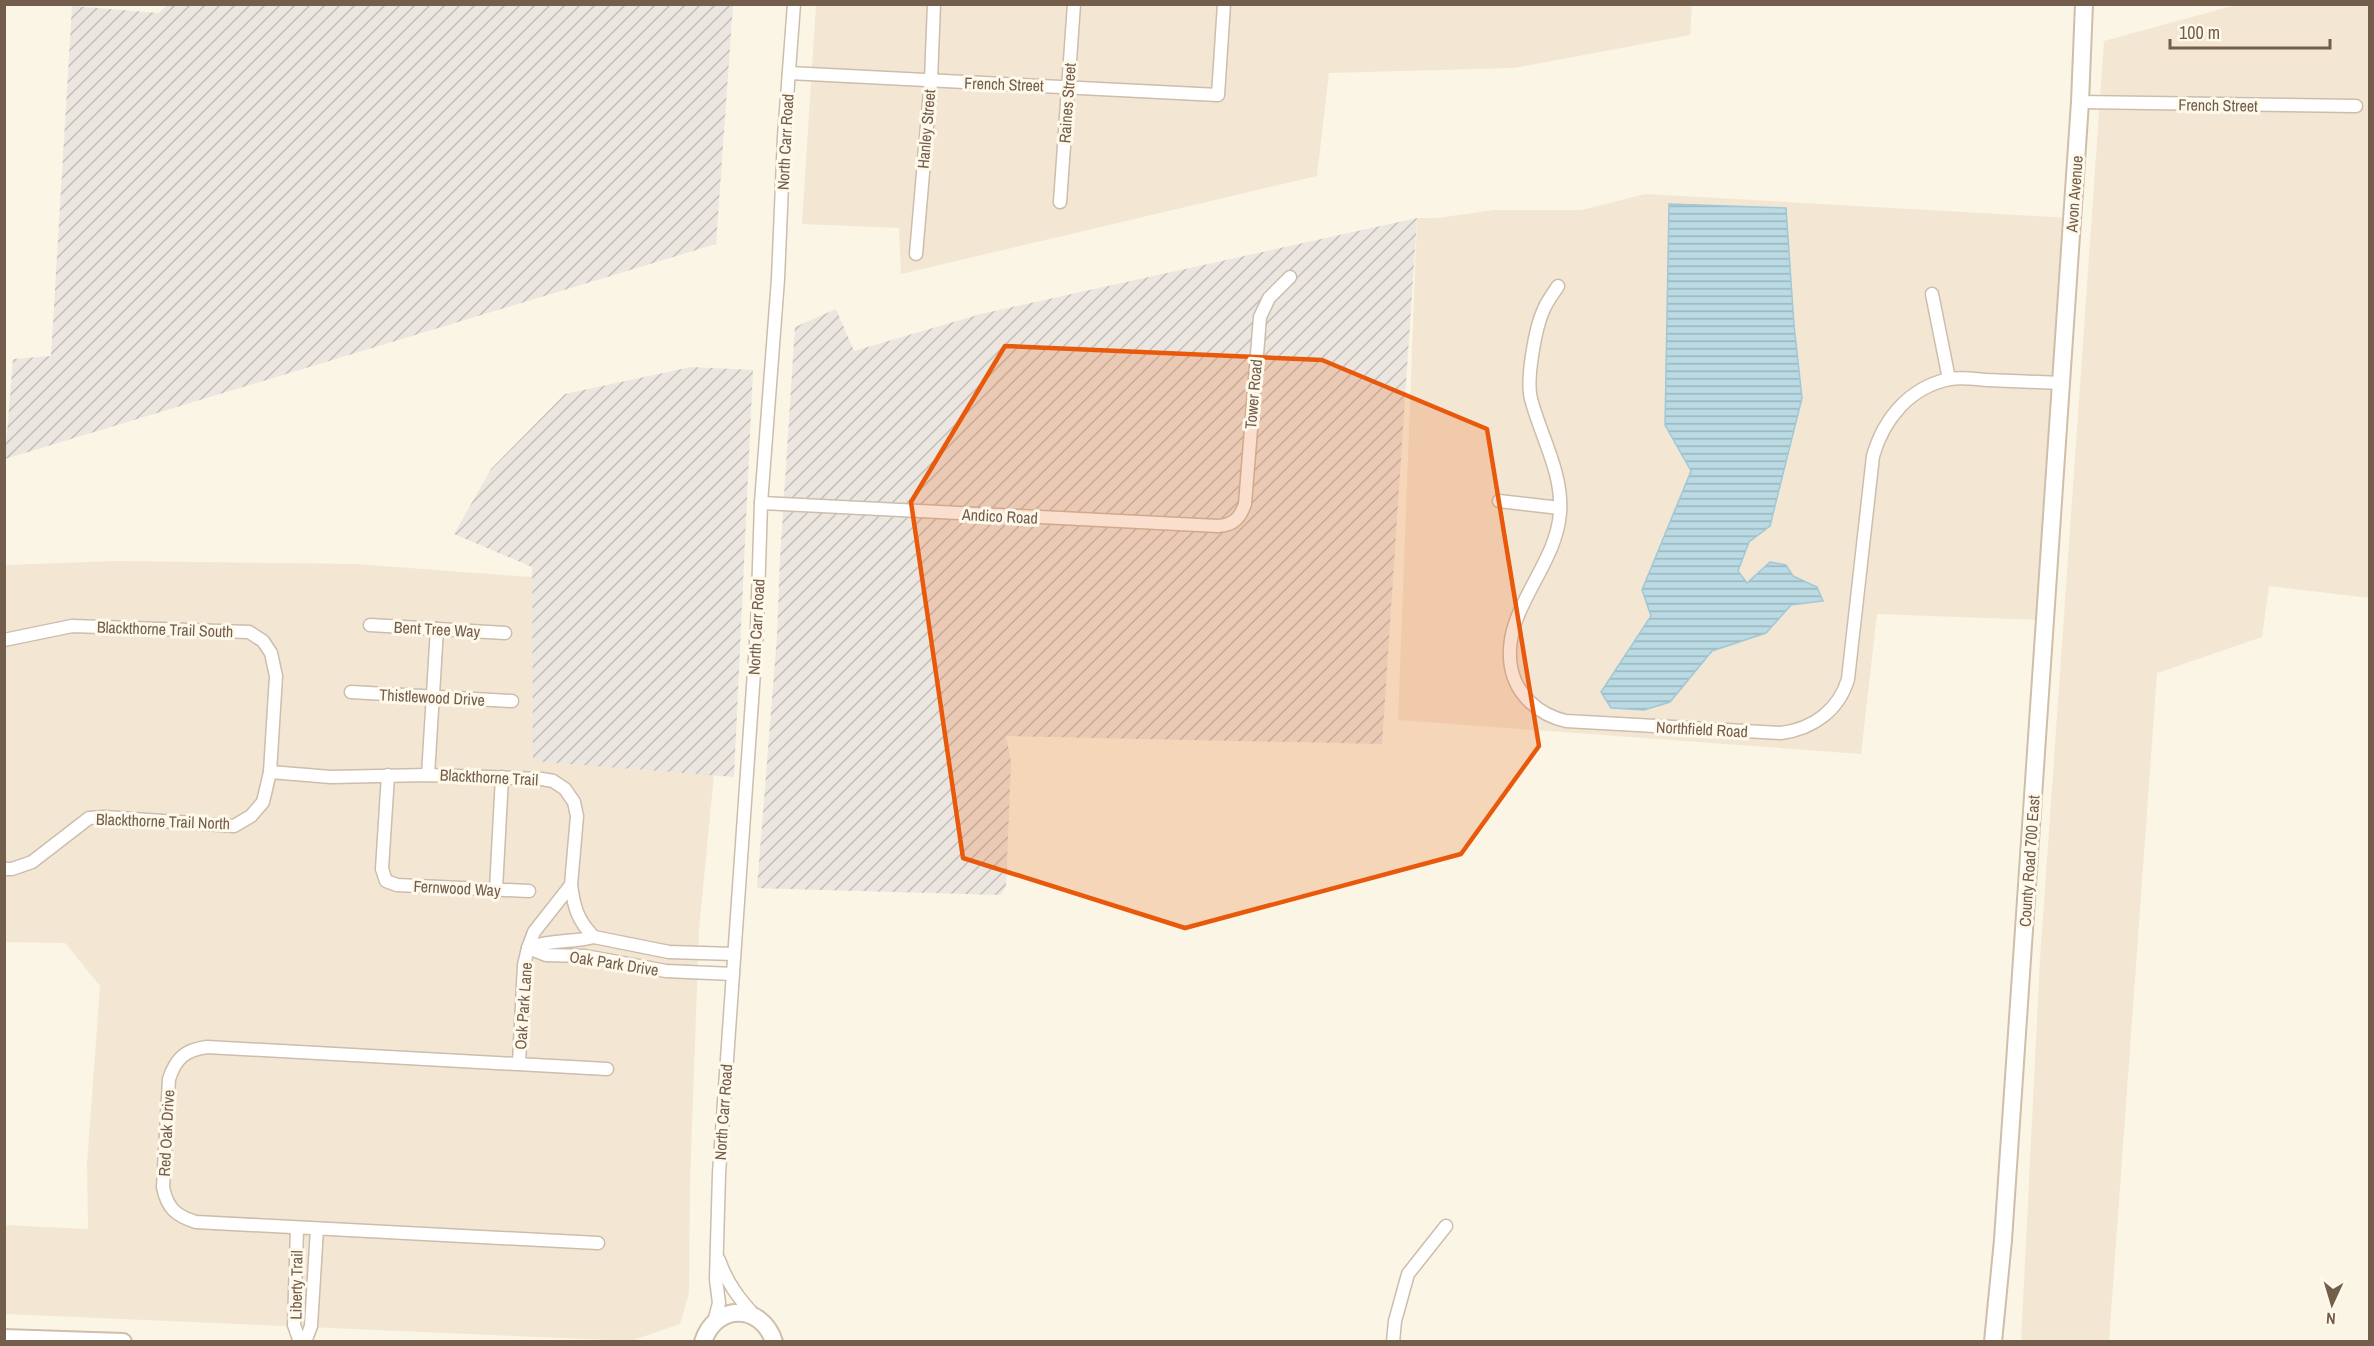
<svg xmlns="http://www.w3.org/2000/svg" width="2374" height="1346" font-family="'Archivo Narrow',sans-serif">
<defs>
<pattern id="industrial-furrows" width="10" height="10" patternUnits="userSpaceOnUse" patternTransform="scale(1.5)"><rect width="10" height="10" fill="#ebe6df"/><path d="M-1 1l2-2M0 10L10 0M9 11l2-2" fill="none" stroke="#c3beb7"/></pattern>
<pattern id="water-rules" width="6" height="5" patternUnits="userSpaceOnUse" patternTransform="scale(1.5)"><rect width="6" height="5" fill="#badae4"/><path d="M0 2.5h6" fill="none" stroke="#9cb4bb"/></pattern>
</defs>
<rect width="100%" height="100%" fill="#fbf5e5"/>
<g fill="#f3e7d4">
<polygon points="816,5 1692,5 1690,35 1514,68 1329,73 1317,176 901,274 899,228 802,224"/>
<polygon points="2236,5 2369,5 2369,598 2269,586 2262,637 2157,673 2109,1341 2021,1342 2040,960 2104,41"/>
<polygon points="1645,194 2071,218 2043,620 1877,614 1861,754 1398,720 1417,218 1437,218 1494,210 1582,210"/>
<polygon points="117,561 356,564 532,577 534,760 714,775 699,929 690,1183 689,1293 680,1324 631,1341 5,1314 5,1225 88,1229 87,1164 100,986 65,943 5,942 5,565"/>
</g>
<g fill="url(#industrial-furrows)">
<polygon points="167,5 733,5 716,244 5,459 13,359 51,356 72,6 159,13"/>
<polygon points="1417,218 1382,744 1006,736 1011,762 1006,886 1001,895 757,888 777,636 780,558 795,327 836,309 854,351 981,314"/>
<polygon points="691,367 753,370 734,777 533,761 532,567 454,534 491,469 565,394"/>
</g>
<polygon fill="url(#water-rules)" stroke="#a1c8d6" stroke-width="1.5" points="1669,204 1786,208 1794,325 1802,398 1770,526 1749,542 1738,571 1747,583 1770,562 1786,565 1793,576 1817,587 1823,601 1791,605 1766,633 1712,651 1670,702 1644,710 1611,708 1601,692 1651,616 1642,590 1691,471 1665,425"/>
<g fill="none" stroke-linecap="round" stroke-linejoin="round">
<g stroke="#cdbdac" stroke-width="15">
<g id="street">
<polyline points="789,73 1218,95 1224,4"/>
<polyline points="2080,102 2356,106"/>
<polyline points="1060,202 1074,4"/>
<polyline points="916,254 931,80 934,4"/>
<path d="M 1558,286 C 1553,294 1547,301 1544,309 C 1535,328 1526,380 1531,399 C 1541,437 1563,473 1560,513 C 1556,568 1501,611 1511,667 C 1516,695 1539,715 1566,721 L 1781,733 C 1813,729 1839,710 1848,679 L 1873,456 C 1884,418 1910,387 1950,379 C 1962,377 1975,379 1987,380 C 2012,381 2036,382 2061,383"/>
<polyline points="1932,294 1949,379"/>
<polyline points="1499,501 1560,508"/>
<path d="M 761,503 L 1218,526 C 1234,525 1240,518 1245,504 L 1260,317 L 1269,298 L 1290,277"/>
<polyline points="370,625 505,633"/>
<polyline points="4,640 72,626 249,632 263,641 271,653 276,676 270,772 263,802 251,816 234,826 105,817 89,818 32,862 12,869 4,869"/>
<polyline points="351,692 512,701"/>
<polyline points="270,772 331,777 428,775 542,779 553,781 565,789 574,802 577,816 571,885 534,932 528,948 524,965 519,1063"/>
<polyline points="388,775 382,869 386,881 397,885 529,891"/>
<polyline points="428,775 437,629"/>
<path d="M 571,885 C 574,908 578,921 594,937"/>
<polyline points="496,889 502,777"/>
<path d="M 528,948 C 552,939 571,943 594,937 L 669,952 L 734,954"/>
<polyline points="528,948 546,955 585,956 666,971 733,974"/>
<polyline points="297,1228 294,1325 300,1342"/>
<path d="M 598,1243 L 196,1222 C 176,1216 167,1208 163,1187 L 169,1079 C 176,1058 185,1050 207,1047 L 607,1069"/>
<path d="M 719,1260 C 727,1283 739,1299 756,1317"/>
<polyline points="714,1322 719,1303 716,1279 719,1174 757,629 761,503 778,279 784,137 794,4"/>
<polyline points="305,1342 311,1326 317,1229"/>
<polyline points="1393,1342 1395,1321 1408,1274 1446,1226"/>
</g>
</g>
<g stroke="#cfbea9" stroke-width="20">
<g id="secondary">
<polyline points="4,1338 123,1342"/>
<path d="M 703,1342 C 715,1303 762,1303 774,1342"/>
<polyline points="1993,1342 2003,1240 2080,102 2084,4"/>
</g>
</g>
<use href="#street" stroke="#fff" stroke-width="12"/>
<use href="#secondary" stroke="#fff" stroke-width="16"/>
</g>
<path fill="#e8590c" fill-opacity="0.2" stroke="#e8590c" stroke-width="4.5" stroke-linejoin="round" d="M 1005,346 L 1322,360 L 1487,429 L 1539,746 L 1461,854 L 1185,928 L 963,858 L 911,502 Z"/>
<g text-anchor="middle" stroke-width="6" stroke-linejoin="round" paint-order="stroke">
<g font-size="16" fill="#735d4b" stroke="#fef9eb">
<text transform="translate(1004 84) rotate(2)" y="6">French Street</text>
<text transform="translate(1067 103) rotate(-86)" y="6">Raines Street</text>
<text transform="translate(2218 105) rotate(1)" y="6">French Street</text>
<text transform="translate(926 129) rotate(-85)" y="6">Hanley Street</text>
<text transform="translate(785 142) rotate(-87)" y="6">North Carr Road</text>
<text transform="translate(2074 194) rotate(-86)" y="6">Avon Avenue</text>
<text transform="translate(1253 394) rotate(-85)" y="6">Tower Road</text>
<text transform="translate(1000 516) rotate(3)" y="6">Andico Road</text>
<text transform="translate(756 627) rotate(-87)" y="6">North Carr Road</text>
<text transform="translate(165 629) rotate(2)" y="6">Blackthorne Trail South</text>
<text transform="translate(437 629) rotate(3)" y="6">Bent Tree Way</text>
<text transform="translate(432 697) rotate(3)" y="6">Thistlewood Drive</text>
<text transform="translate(1702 729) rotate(3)" y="6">Northfield Road</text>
<text transform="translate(489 777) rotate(3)" y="6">Blackthorne Trail</text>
<text transform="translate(163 821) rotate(2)" y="6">Blackthorne Trail North</text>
<text transform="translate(2029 861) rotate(-86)" y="6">County Road 700 East</text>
<text transform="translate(457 888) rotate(3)" y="6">Fernwood Way</text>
<text transform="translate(614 963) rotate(9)" y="6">Oak Park Drive</text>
<text transform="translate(523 1006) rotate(-86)" y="6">Oak Park Lane</text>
<text transform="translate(723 1112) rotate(-86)" y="6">North Carr Road</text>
<text transform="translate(166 1133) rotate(-87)" y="6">Red Oak Drive</text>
<text transform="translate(296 1285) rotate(-89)" y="6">Liberty Trail</text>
</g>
</g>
<rect width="2374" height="1346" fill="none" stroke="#735d4b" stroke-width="12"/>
<g transform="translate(2332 1304) rotate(184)" stroke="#fef9eb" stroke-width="4.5" paint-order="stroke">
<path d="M0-4.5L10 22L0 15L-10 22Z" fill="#735d4b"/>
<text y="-9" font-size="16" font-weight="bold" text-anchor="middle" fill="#735d4b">N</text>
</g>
<path d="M2170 39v9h160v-9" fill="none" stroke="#735d4b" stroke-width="3"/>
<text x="2179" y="39" font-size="18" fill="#735d4b" stroke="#fef9eb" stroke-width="4.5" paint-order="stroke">100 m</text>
</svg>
